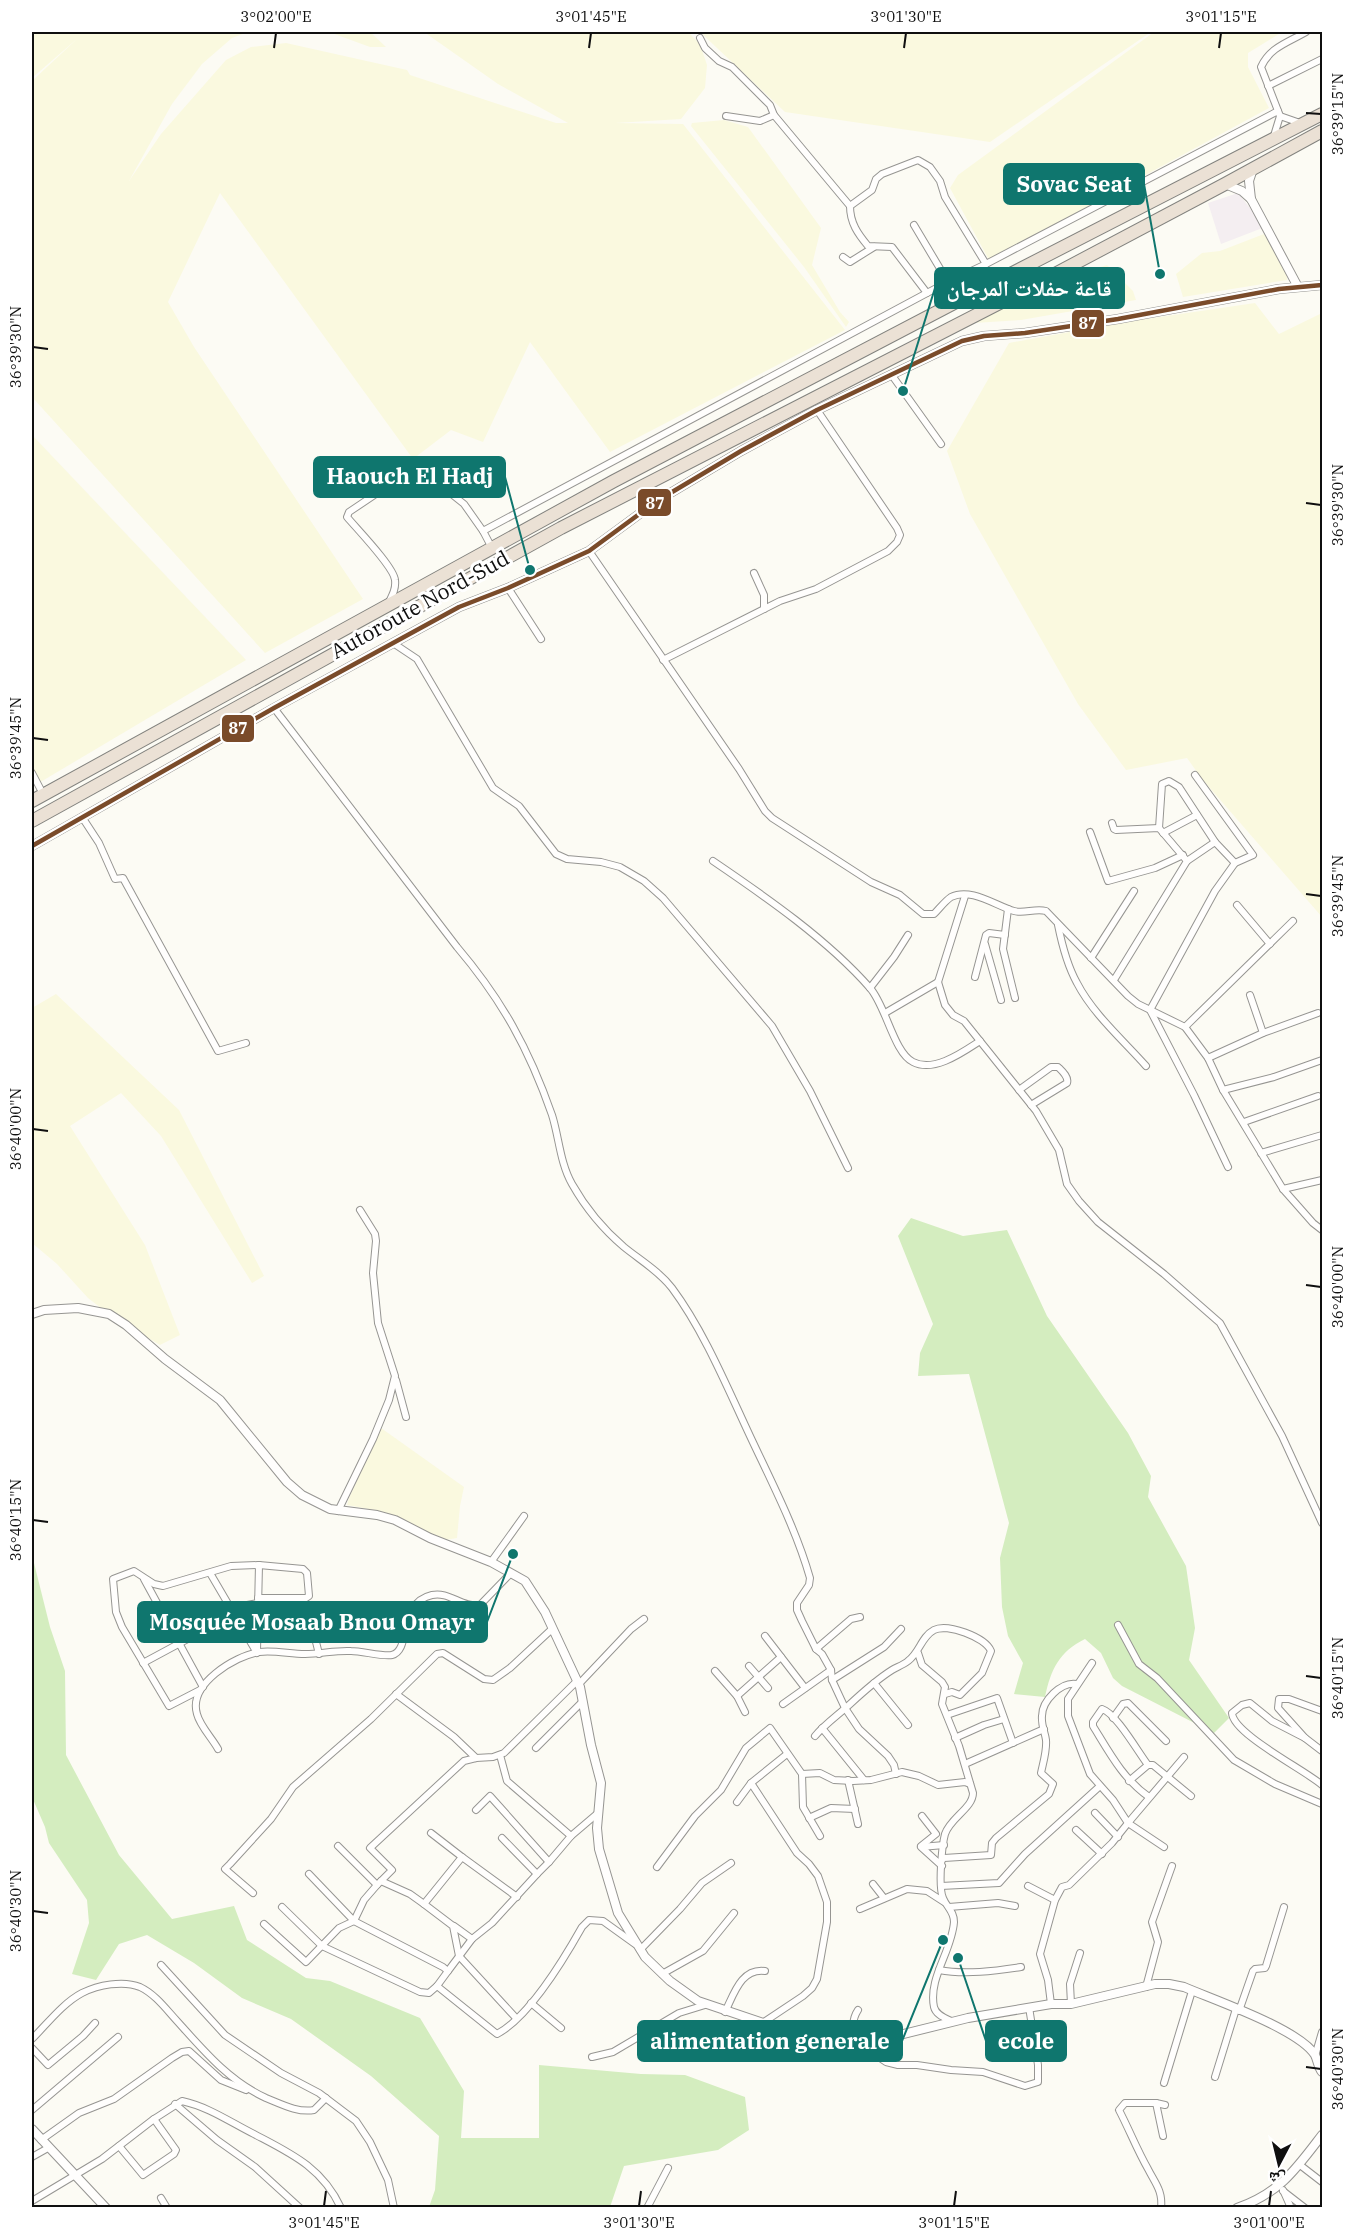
<svg xmlns="http://www.w3.org/2000/svg" width="1354" height="2239" font-family="'IBM Plex Serif','Noto Naskh Arabic',serif">
<rect width="100%" height="100%" fill="#fcfbf4"/>
<polygon fill="#f4eef1" points="1238,193 1265,227 1221,244 1208,203"/>
<g fill="#faf9df">
<polygon points="32,32 248,32 232,38 202,64 172,104 129,181 161,134 226,60 251,47 286,43 407,70 410,75 556,123 568,123 498,84 424,32 688,32 700,44 707,65 705,88 681,119 615,123 683,124 845,330 610,452 530,342 483,442 451,430 413,459 220,193 168,302 194,347 363,599 265,653 32,397 32,81 78,38 32,78"/>
<polygon points="329,32 370,32 386,47 370,47"/>
<polygon points="700,32 1151,32 990,142 785,112"/>
<polygon points="1154,32 1282,32 1248,53 1248,67 1269,108 989,260 950,188 958,175"/>
<polygon points="724,120 748,127 821,228 812,265 840,312 849,322 846,327 804,267 691,126 692,123"/>
<polygon points="1264,234 1287,273 1287,280 1183,297 1176,274 1202,253 1220,251"/>
<polygon points="1107,265 1133,291 1136,300 1021,320 974,323 1039,287"/>
<polygon points="1255,303 1279,334 1322,313 1322,917 1202,779 1187,758 1126,770 1078,704 970,514 947,451 1009,343 1119,323"/>
<polygon points="32,435 246,660 32,787"/>
<polygon points="56,994 179,1110 264,1276 252,1283 161,1136 121,1093 70,1126 145,1245 180,1335 160,1345 114,1318 88,1298 57,1264 32,1243 32,1008"/>
<polygon points="381,1428 464,1487 460,1506 457,1538 445,1540 374,1510 347,1505 349,1498"/>
</g>
<g fill="#d4edbf">
<path d="M 911,1218 L 963,1236 L 1007,1230 L 1047,1316 L 1128,1433 L 1151,1476 L 1148,1497 L 1186,1566 L 1195,1628 L 1189,1660 L 1229,1718 L 1214,1733 L 1122,1686 L 1113,1678 L 1101,1653 L 1085,1639 C 1059,1652 1051,1669 1045,1697 L 1014,1694 L 1023,1663 L 1008,1636 L 1002,1607 L 1000,1558 L 1009,1523 L 969,1374 L 918,1376 L 920,1353 L 933,1324 L 898,1236 Z"/>
<polygon points="32,1555 50,1627 65,1671 66,1755 119,1855 172,1919 234,1906 247,1940 306,1978 330,1981 420,2018 464,2091 461,2138 539,2138 539,2065 641,2074 685,2075 745,2097 749,2130 718,2150 624,2166 610,2207 429,2207 435,2190 439,2136 371,2076 291,2019 242,1998 194,1963 147,1935 119,1944 96,1980 72,1974 89,1923 87,1900 49,1843 45,1827 32,1797"/>
</g>
<g fill="none" stroke-linecap="round" stroke-linejoin="round">
<g stroke="#969592" stroke-width="8">
<g id="minor">
<polyline points="700,38 705,48 719,61 732,67 770,105 774,115 850,206"/>
<polyline points="1268,86 1322,59"/>
<polyline points="726,116 760,121 774,115"/>
<polyline points="1280,116 1300,123"/>
<path d="M 1273,139 L 1280,116 L 1261,67 C 1270,47 1289,42 1306,32"/>
<polyline points="914,225 948,282 986,264"/>
<polyline points="843,257 850,262 874,247"/>
<polyline points="927,293 948,282 958,301"/>
<polyline points="891,374 941,444"/>
<polyline points="483,531 492,548"/>
<path d="M 589,551 L 739,769 L 765,811 L 772,818 L 871,882 L 900,895 L 923,914 L 934,914 C 939,909 945,901 951,897 C 971,887 996,906 1014,911 C 1024,914 1035,908 1046,911 L 1128,996 L 1138,1004 L 1185,1027 L 1208,1058 L 1223,1090 L 1283,1189 L 1313,1223 L 1322,1230"/>
<polyline points="754,573 764,595 764,609"/>
<polyline points="508,588 541,639"/>
<path d="M 389,602 C 393,594 396,588 395,580 C 394,567 357,529 347,517 L 349,512 L 422,463 L 444,488 L 464,504 L 483,531 L 927,293 L 892,247 L 868,246 C 858,234 850,223 850,206 L 872,190 L 876,179 L 882,174 L 918,160 L 930,167 L 940,181 L 945,197 L 986,264 L 1278,111"/>
<polyline points="393,643 417,659 493,788 519,806 556,854 567,859 601,862 620,867 644,881 663,898 772,1026 810,1091 848,1168"/>
<polyline points="663,660 780,601 816,589 888,551 897,542 900,535 897,528 817,410"/>
<path d="M 274,708 L 457,947 C 502,1000 529,1049 552,1115 C 559,1137 560,1163 572,1184 C 585,1207 604,1230 624,1247 C 640,1260 659,1271 672,1288 C 704,1331 727,1387 750,1436 C 772,1483 796,1529 810,1578 L 809,1585 L 797,1603 L 797,1610 L 802,1621 L 816,1649 L 822,1654 L 831,1670 L 832,1680 L 845,1708 L 859,1729 L 888,1756 L 894,1765 L 896,1774"/>
<polyline points="32,773 43,794"/>
<polyline points="1195,775 1253,855 1235,863"/>
<polyline points="82,817 99,843 115,879 123,878 218,1051 246,1043"/>
<polyline points="1112,823 1114,829 1116,830 1159,828 1187,861 1114,980"/>
<polyline points="1159,828 1162,784 1169,781 1179,787 1215,842"/>
<polyline points="1090,832 1108,881 1155,868 1183,855"/>
<polyline points="1163,833 1197,815"/>
<path d="M 713,861 C 766,897 828,940 870,988 C 886,1006 894,1053 913,1062 C 934,1073 963,1052 980,1041"/>
<polyline points="1187,861 1215,842 1235,863 1215,891 1150,1010 1194,1095 1228,1167"/>
<polyline points="965,896 938,982 945,1005 953,1015 964,1021 1036,1111 1059,1150 1067,1184 1079,1201 1098,1222 1164,1274 1220,1323 1282,1436 1322,1523"/>
<polyline points="1237,905 1270,944"/>
<polyline points="1008,909 1003,949 1015,998"/>
<path d="M 1058,925 C 1062,945 1067,965 1077,983 C 1093,1014 1123,1040 1146,1066"/>
<polyline points="985,944 1001,1000"/>
<polyline points="1091,958 1134,891"/>
<polyline points="975,977 986,935 989,933 1005,935"/>
<polyline points="870,988 894,957 908,935"/>
<polyline points="1250,995 1263,1033"/>
<polyline points="885,1013 938,982"/>
<polyline points="1185,1027 1293,921"/>
<polyline points="1208,1058 1263,1033 1318,1013"/>
<path d="M 1019,1090 L 1051,1067 L 1058,1067 C 1062,1071 1069,1077 1067,1083 L 1031,1105"/>
<polyline points="1223,1090 1274,1077 1322,1060"/>
<polyline points="1244,1122 1318,1096"/>
<polyline points="1261,1153 1322,1135"/>
<polyline points="1283,1189 1322,1180"/>
<polyline points="396,1380 406,1417"/>
<polyline points="338,1511 373,1439 389,1400 395,1376 378,1323 373,1273 376,1241 375,1234 360,1210"/>
<polyline points="491,1562 524,1516"/>
<polyline points="210,1573 257,1653"/>
<polyline points="144,1579 203,1687"/>
<polyline points="257,1625 312,1626 319,1654"/>
<polyline points="1118,1625 1139,1664 1157,1678 1234,1760 1275,1784 1322,1804"/>
<polyline points="765,1636 805,1688"/>
<polyline points="176,1638 231,1608 258,1603"/>
<polyline points="816,1649 851,1619 860,1617"/>
<polyline points="257,1651 259,1565"/>
<path d="M 918,1653 L 922,1665 L 942,1682 L 945,1687 L 942,1704 L 959,1746 L 973,1793 C 973,1808 950,1818 945,1834 C 942,1845 938,1887 943,1898 C 947,1908 954,1911 954,1922 C 952,1951 928,1978 934,2007 C 936,2015 945,2018 951,2021"/>
<polyline points="143,1663 234,1614 258,1610"/>
<polyline points="749,1666 768,1688"/>
<polyline points="715,1671 737,1696 745,1712"/>
<polyline points="832,1680 884,1647 901,1629"/>
<polyline points="874,1683 908,1725"/>
<polyline points="579,1684 631,1629 644,1619"/>
<polyline points="200,1690 169,1706 122,1627 116,1612 113,1579 134,1571 154,1584 163,1586 231,1566 259,1565 303,1569 307,1573 309,1596 306,1598 258,1598"/>
<polyline points="396,1694 454,1737 476,1758"/>
<polyline points="737,1696 781,1657"/>
<polyline points="783,1704 831,1670"/>
<polyline points="1322,1711 1289,1699 1279,1699 1278,1708 1305,1738 1322,1751"/>
<polyline points="947,1715 997,1698 1013,1743"/>
<polyline points="1113,1718 1123,1704 1128,1703 1166,1741"/>
<polyline points="822,1728 864,1780"/>
<path d="M 815,1736 C 825,1724 838,1715 849,1705 C 863,1692 876,1680 892,1670 C 897,1667 903,1665 908,1661 C 920,1652 921,1637 934,1630 C 947,1623 985,1637 991,1651 L 982,1673 L 960,1695 L 952,1692 L 945,1694"/>
<polyline points="955,1738 984,1725 1004,1719"/>
<path d="M 1305,1738 L 1272,1721 L 1250,1703 L 1242,1705 L 1232,1713 C 1233,1734 1305,1770 1322,1785"/>
<polyline points="536,1748 583,1701"/>
<path d="M 218,1749 C 212,1738 200,1726 197,1714 C 188,1684 235,1656 259,1652 C 274,1650 290,1654 305,1654 C 321,1654 336,1650 351,1651 C 362,1651 384,1657 392,1655 C 412,1650 397,1603 432,1595 C 449,1591 462,1608 480,1605 L 511,1573"/>
<polyline points="500,1755 507,1781 571,1836"/>
<polyline points="965,1764 1044,1729"/>
<polyline points="802,1774 820,1773 834,1780 853,1781 871,1780 902,1772 919,1776 938,1785 965,1782 970,1784"/>
<polyline points="848,1780 858,1824"/>
<polyline points="1129,1781 1148,1765"/>
<polyline points="751,1783 797,1853 809,1864 818,1876 827,1902 827,1922 817,1979 812,1988 803,1996 764,2022"/>
<path d="M 1149,1797 C 1123,1779 1109,1752 1093,1726 L 1093,1722 L 1102,1709 C 1116,1713 1138,1752 1148,1765 L 1153,1765 L 1191,1796"/>
<polyline points="737,1802 751,1783 787,1754"/>
<polyline points="476,1810 490,1796 549,1862 571,1836 598,1813"/>
<polyline points="1095,1813 1118,1837"/>
<polyline points="809,1818 831,1808 855,1809"/>
<polyline points="1076,1830 1102,1854"/>
<polyline points="431,1833 462,1857"/>
<polyline points="502,1838 537,1874 549,1862"/>
<polyline points="921,1846 936,1834 922,1816"/>
<polyline points="1164,1847 1128,1823 1184,1757"/>
<path d="M 942,1860 L 944,1858 L 991,1855 L 992,1843 L 996,1838 L 1049,1794 L 1053,1784 L 1041,1773 C 1043,1763 1047,1751 1046,1740 C 1045,1732 1041,1725 1042,1716 C 1042,1701 1061,1681 1077,1684"/>
<polyline points="942,1866 921,1847 944,1845"/>
<polyline points="657,1867 695,1816 721,1790 746,1748 770,1728 802,1774 803,1807 820,1836"/>
<path d="M 309,1874 L 354,1921 L 443,1967 L 448,1971 L 437,1986 L 497,2034 C 529,2017 564,1959 582,1927 L 589,1920 L 603,1921 L 635,1944"/>
<polyline points="381,1881 410,1894 424,1904"/>
<polyline points="873,1884 884,1898"/>
<polyline points="377,1885 392,1870 370,1848 464,1761 476,1758 493,1757 504,1753 577,1681"/>
<polyline points="941,1886 999,1883 1025,1854 1100,1786"/>
<polyline points="1028,1886 1055,1900"/>
<polyline points="253,1893 225,1869 230,1864 271,1819 293,1787 371,1719 437,1654 443,1653 484,1679 493,1680 510,1668 552,1629"/>
<polyline points="282,1907 322,1946 420,1992 429,1993 437,1986"/>
<polyline points="949,1907 998,1903 1015,1906"/>
<polyline points="860,1909 907,1889 927,1891 944,1902"/>
<polyline points="264,1924 306,1962 339,1928 354,1921 364,1900 377,1885 338,1846"/>
<polyline points="472,1939 492,1923 537,1874"/>
<polyline points="640,1950 680,1909 702,1883 731,1863"/>
<polyline points="161,1965 225,2035 281,2073 319,2093 356,2121 370,2142 388,2180 394,2208"/>
<path d="M 939,1970 C 965,1975 995,1971 1021,1967"/>
<polyline points="448,1971 472,1939 454,1926"/>
<polyline points="662,1974 703,1951 734,1913"/>
<polyline points="1146,1987 1158,1942 1152,1922 1172,1866"/>
<polyline points="531,2003 561,2028"/>
<polyline points="1051,2004 1048,1980 1040,1954 1055,1900 1062,1887 1069,1885 1112,1843 1128,1823 1113,1800 1090,1774 1068,1716 1068,1699 1092,1663"/>
<polyline points="1071,2004 1070,1984 1080,1953"/>
<path d="M 858,2010 C 850,2022 853,2034 859,2045"/>
<polyline points="1239,2011 1253,1971 1255,1969 1265,1968 1266,1966 1284,1907"/>
<path d="M 725,2012 C 734,1994 741,1968 765,1971"/>
<polyline points="516,2018 459,1956 453,1926 424,1904 462,1857 517,1897"/>
<path d="M 32,2039 C 47,2024 63,2003 82,1993 C 98,1985 123,1980 140,1987 C 155,1994 166,2009 177,2021 C 204,2051 229,2081 266,2098 C 281,2104 298,2113 314,2110 L 326,2098"/>
<polyline points="32,2048 48,2065 83,2036 95,2023"/>
<polyline points="851,2048 880,2058 886,2062 898,2065 917,2065 951,2070 983,2072 1025,2086 1038,2082 1038,2065 1029,2007"/>
<polyline points="1315,2056 1322,2032"/>
<polyline points="592,2057 613,2052 679,2013 705,2005"/>
<polyline points="1215,2077 1236,2009"/>
<polyline points="1164,2083 1192,1991"/>
<polyline points="1156,2103 1163,2136"/>
<polyline points="175,2104 217,2140 255,2167 300,2208"/>
<polyline points="32,2110 118,2037"/>
<polyline points="41,2140 79,2113 114,2099 172,2058 182,2052 189,2051 221,2080 246,2090"/>
<polyline points="119,2146 143,2175 174,2154 176,2150 154,2119"/>
<polyline points="32,2157 48,2148"/>
<polyline points="1300,2165 1322,2182"/>
<polyline points="1283,2190 1291,2208"/>
<polyline points="1283,2191 1305,2208"/>
<polyline points="161,2198 167,2208"/>
<path d="M 32,2201 L 102,2159 L 154,2119 L 182,2101 C 209,2107 230,2122 254,2134 C 290,2153 322,2167 341,2208"/>
<polyline points="647,2208 668,2168"/>
<path d="M 1161,2208 C 1163,2191 1155,2183 1148,2169 C 1137,2150 1129,2129 1119,2110 L 1125,2103 L 1156,2103 L 1165,2105"/>
</g>
</g>
<g stroke="#969592" stroke-width="10">
<g id="tertiary">
<polyline points="1225,184 1242,191 1251,199 1298,287"/>
<polyline points="1251,199 1249,181 1253,169"/>
<polyline points="32,846 274,708 459,607 508,588 589,551 657,501 741,451 817,410 962,341 984,336 1025,333 1118,319 1279,289 1322,285"/>
<path d="M 32,1314 L 44,1310 L 78,1308 L 109,1314 L 126,1325 L 165,1359 L 220,1400 L 287,1482 L 302,1495 L 330,1509 L 377,1515 L 395,1520 L 430,1538 L 491,1562 L 525,1581 L 545,1612 L 580,1687 L 591,1745 L 601,1783 L 597,1828 L 599,1849 L 618,1913 L 645,1957 L 670,1981 L 698,2001 L 796,2034 L 855,2046 L 968,2018 L 1051,2004 L 1071,2004 L 1155,1984 L 1169,1984 L 1184,1987 C 1214,2000 1299,2029 1315,2055 C 1318,2061 1318,2067 1322,2072"/>
<polyline points="32,2129 106,2208"/>
<path d="M 1237,2208 C 1280,2193 1296,2169 1322,2135"/>
</g>
</g>
<g stroke="#83837f" stroke-width="14">
<g id="motorway">
<polyline points="32,801 614,481 958,301 1322,114"/>
<polyline points="32,821 561,528 1021,292 1225,184 1322,131"/>
</g>
</g>
<use href="#minor" stroke="#fffefd" stroke-width="6"/>
<use href="#tertiary" stroke="#fffefd" stroke-width="8"/>
<use href="#motorway" stroke="#ebe1d5" stroke-width="12"/>
<g stroke="#fff" stroke-width="9">
<polyline id="bus-1" points="32,846 274,708 459,607 508,588 589,551 657,501 741,451 817,410 962,341 984,336 1025,333 1118,319 1279,289 1322,285"/>
</g>
<use href="#bus-1" stroke="#7a4b2a" stroke-width="4.5"/>
</g>
<path fill="none" stroke="#0f0f0f" stroke-width="2" d="M 274,48 L 276,33M 589,48 L 591,33M 904,48 L 906,33M 1219,48 L 1221,33M 1306,113 L 1321,114M 33,347 L 48,349M 1306,503 L 1321,505M 33,738 L 48,740M 1306,894 L 1321,896M 33,1129 L 48,1131M 1306,1285 L 1321,1287M 33,1520 L 48,1522M 1306,1676 L 1321,1678M 33,1911 L 48,1913M 1306,2067 L 1321,2069M 324,2206 L 326,2191M 639,2206 L 641,2191M 954,2206 L 956,2191M 1269,2206 L 1271,2191"/>
<g text-anchor="middle" stroke-width="6" stroke-linejoin="round" paint-order="stroke">
<g font-size="21" fill="#0f0f0f" stroke="#fff">
<text transform="translate(420 605) rotate(-29)" y="7">Autoroute Nord-Sud</text>
</g>
</g>
<path fill="none" stroke="#0f766e" stroke-width="2" d="M1160 274L1144 184M903 391L935 288M530 570L505 477M513 1554L487 1622M943 1940L902 2041M958 1958L986 2041"/>
<g fill="#0f766e" stroke="#fff" stroke-width="2">
<circle cx="1160" cy="274" r="6"/>
<circle cx="903" cy="391" r="6"/>
<circle cx="530" cy="570" r="6"/>
<circle cx="513" cy="1554" r="6"/>
<circle cx="943" cy="1940" r="6"/>
<circle cx="958" cy="1958" r="6"/>
</g>
<g fill="#0f766e" stroke="#0f766e" stroke-width="2">
<rect x="1004" y="164" width="140" height="40" rx="6"/>
<rect x="935" y="268" width="189" height="40" rx="6"/>
<rect x="314" y="457" width="191" height="40" rx="6"/>
<rect x="138" y="1602" width="349" height="40" rx="6"/>
<rect x="638" y="2021" width="264" height="40" rx="6"/>
<rect x="986" y="2021" width="80" height="40" rx="6"/>
</g>
<g font-size="22" text-anchor="middle" font-weight="bold" fill="#fff">
<text x="1074" y="192">Sovac Seat</text>
<text x="1029" y="296">قاعة حفلات المرجان</text>
<text x="410" y="484">Haouch El Hadj</text>
<text x="312" y="1630">Mosquée Mosaab Bnou Omayr</text>
<text x="770" y="2049">alimentation generale</text>
<text x="1026" y="2049">ecole</text>
</g>
<g stroke="#fff" stroke-width="2">
<rect x="1071" y="309" width="34" height="29" rx="6" fill="#7a4b2a"/>
<rect x="637" y="488" width="35" height="29" rx="6" fill="#7a4b2a"/>
<rect x="221" y="714" width="34" height="29" rx="6" fill="#7a4b2a"/>
</g>
<g font-size="16" text-anchor="middle" font-weight="bold" fill="#fff">
<text x="1088" y="329">87</text>
<text x="655" y="509">87</text>
<text x="238" y="734">87</text>
</g>
<rect width="1354" height="2239" fill="none" stroke="#ffffff" stroke-width="66"/>
<g transform="translate(1279 2164) rotate(187)" stroke="#ffffff" stroke-width="4.5" paint-order="stroke">
<path d="M0-4.5L10 22L0 15L-10 22Z" fill="#0f0f0f"/>
<text y="-9" font-size="16" font-weight="bold" text-anchor="middle" fill="#0f0f0f">ش</text>
</g>
<rect x="33" y="33" width="1288" height="2173" fill="none" stroke="#0f0f0f" stroke-width="2"/>
<g font-size="15" text-anchor="middle" fill="#0f0f0f">
<text x="276" y="22">3°02'00"E</text>
<text x="591" y="22">3°01'45"E</text>
<text x="906" y="22">3°01'30"E</text>
<text x="1221" y="22">3°01'15"E</text>
<text transform="translate(1338 114) rotate(-90)" y="5">36°39'15"N</text>
<text transform="translate(16 347) rotate(-90)" y="5">36°39'30"N</text>
<text transform="translate(1338 505) rotate(-90)" y="5">36°39'30"N</text>
<text transform="translate(16 738) rotate(-90)" y="5">36°39'45"N</text>
<text transform="translate(1338 896) rotate(-90)" y="5">36°39'45"N</text>
<text transform="translate(16 1129) rotate(-90)" y="5">36°40'00"N</text>
<text transform="translate(1338 1287) rotate(-90)" y="5">36°40'00"N</text>
<text transform="translate(16 1520) rotate(-90)" y="5">36°40'15"N</text>
<text transform="translate(1338 1678) rotate(-90)" y="5">36°40'15"N</text>
<text transform="translate(16 1911) rotate(-90)" y="5">36°40'30"N</text>
<text transform="translate(1338 2069) rotate(-90)" y="5">36°40'30"N</text>
<text x="324" y="2228">3°01'45"E</text>
<text x="639" y="2228">3°01'30"E</text>
<text x="954" y="2228">3°01'15"E</text>
<text x="1269" y="2228">3°01'00"E</text>
</g>
</svg>
